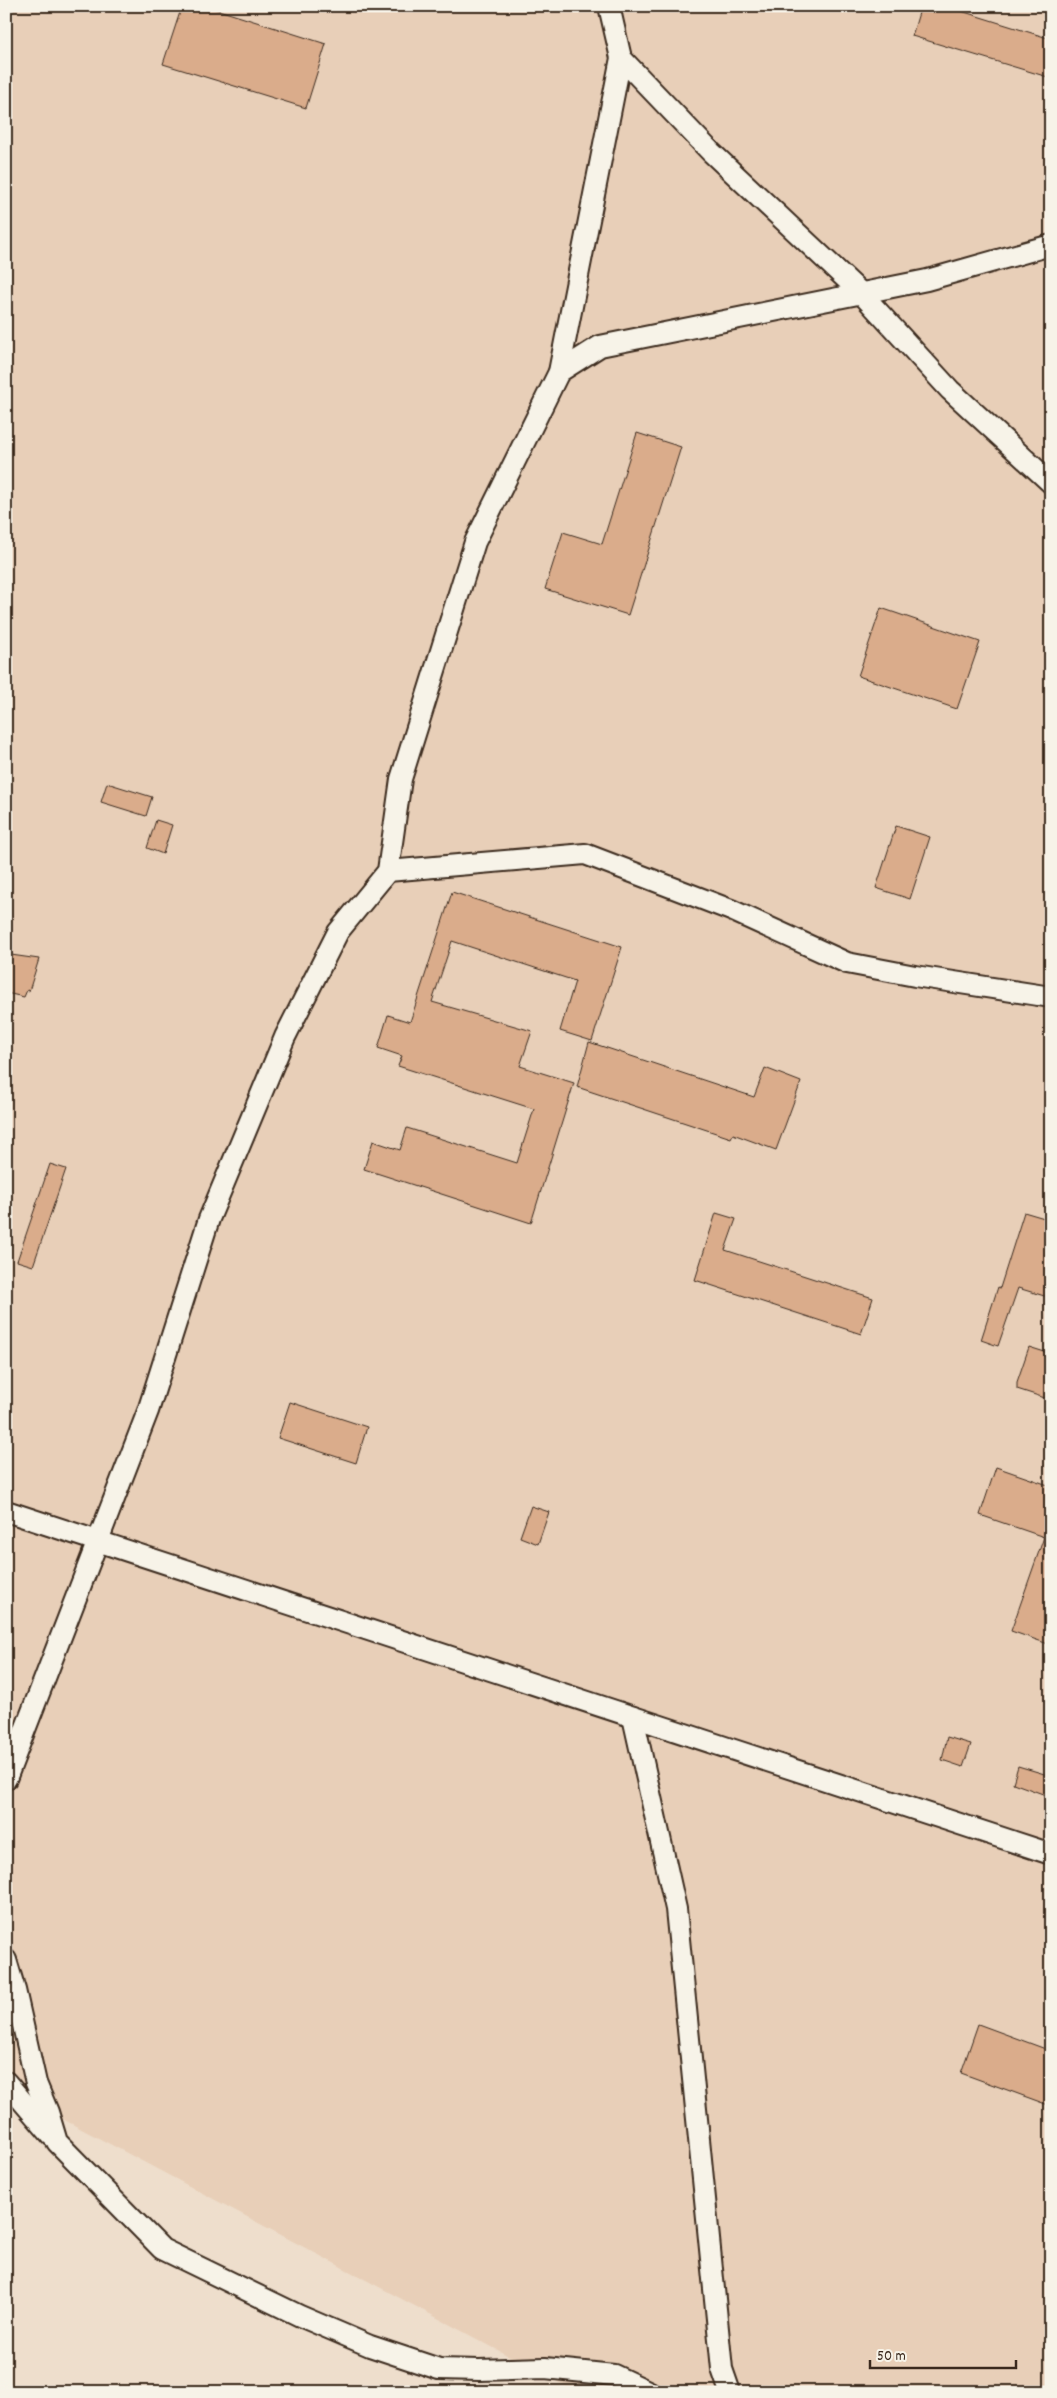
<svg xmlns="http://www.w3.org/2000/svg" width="1057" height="2398" font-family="Dekko,sans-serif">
<rect width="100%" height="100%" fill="#eedecc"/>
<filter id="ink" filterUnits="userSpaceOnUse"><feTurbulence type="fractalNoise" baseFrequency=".02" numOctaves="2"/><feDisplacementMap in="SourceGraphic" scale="10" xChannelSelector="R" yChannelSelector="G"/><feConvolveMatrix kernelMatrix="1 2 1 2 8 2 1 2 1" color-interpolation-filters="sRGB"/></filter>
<g filter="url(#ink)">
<polygon fill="#e8cfb8" points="6,6 1051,6 1051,2392 577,2392 6,2089"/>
<g fill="#daac8b" stroke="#3b2a1e">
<polygon points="182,6 206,6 326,44 306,108 163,64"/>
<polygon points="921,6 945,6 1051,39 1051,78 912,36"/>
<polygon points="637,433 681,447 628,615 545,589 563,532 602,544"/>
<polygon points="881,608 980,642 957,709 858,676"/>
<polygon points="107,783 152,797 146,816 101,802"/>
<polygon points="156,820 172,825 163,854 147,848"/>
<polygon points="896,826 930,837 910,899 876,888"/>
<polygon points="452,892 622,947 592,1041 560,1031 575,981 452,941 432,1002 532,1031 520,1066 574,1083 531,1223 364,1169 373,1141 400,1150 407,1128 517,1163 534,1109 398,1066 402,1056 378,1048 388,1015 410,1022"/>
<polygon points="11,955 39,959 29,991 27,990 24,997 6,993 6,969"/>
<polygon points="589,1042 754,1097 765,1068 801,1082 776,1150 733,1134 731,1138 577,1087"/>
<polygon points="50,1164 66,1169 33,1266 17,1261"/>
<polygon points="1024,1212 1051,1220 1051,1298 1018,1288 998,1346 981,1340 998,1287 1000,1288"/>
<polygon points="716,1213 736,1219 725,1250 873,1298 861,1334 695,1280"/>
<polygon points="1029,1347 1051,1354 1051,1400 1017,1389 1017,1382"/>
<polygon points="290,1402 367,1427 356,1463 278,1438"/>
<polygon points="996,1467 1051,1486 1051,1645 1011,1631 1044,1537 980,1515"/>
<polygon points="531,1506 549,1512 538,1544 520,1537"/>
<polygon points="947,1737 971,1744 963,1767 942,1760"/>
<polygon points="1018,1766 1051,1776 1051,1797 1013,1783"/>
<polygon points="978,2024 1051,2051 1051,2106 961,2073"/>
</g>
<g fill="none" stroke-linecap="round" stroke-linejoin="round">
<g stroke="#3b2a1e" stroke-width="24">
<g id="minor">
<polyline points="621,58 711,152 861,293 950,390 1051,483"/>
<polyline points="559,372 600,346 927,280 1051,245"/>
<polyline points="388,871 585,854 731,910 847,963 915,976 1051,997"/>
<polyline points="6,1511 1051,1854"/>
<polyline points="633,1717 676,1909 722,2369 730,2392"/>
<polyline points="6,1779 148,1411 209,1219 285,1037 338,932 388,871 401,779 475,542 559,372 621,58 609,6"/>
<polyline points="6,1960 15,1990 36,2083 48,2112 57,2142 162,2249 300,2316 370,2346 439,2369 479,2370 545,2368 614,2375 650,2392"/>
<polyline points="6,2082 52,2136"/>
</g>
</g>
<use href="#minor" stroke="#f7f3e8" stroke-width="20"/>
</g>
</g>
<rect width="1057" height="2398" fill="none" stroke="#f7f3e8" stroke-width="25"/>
<rect x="12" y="12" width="1032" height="2373" fill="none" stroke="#3b2a1e" stroke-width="2" filter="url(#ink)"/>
<path d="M870 2360v8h146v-8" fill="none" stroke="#3b2a1e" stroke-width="2.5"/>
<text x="877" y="2360" font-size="15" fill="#3b2a1e" stroke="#f7f3e8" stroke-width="4" paint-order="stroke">50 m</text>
</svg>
